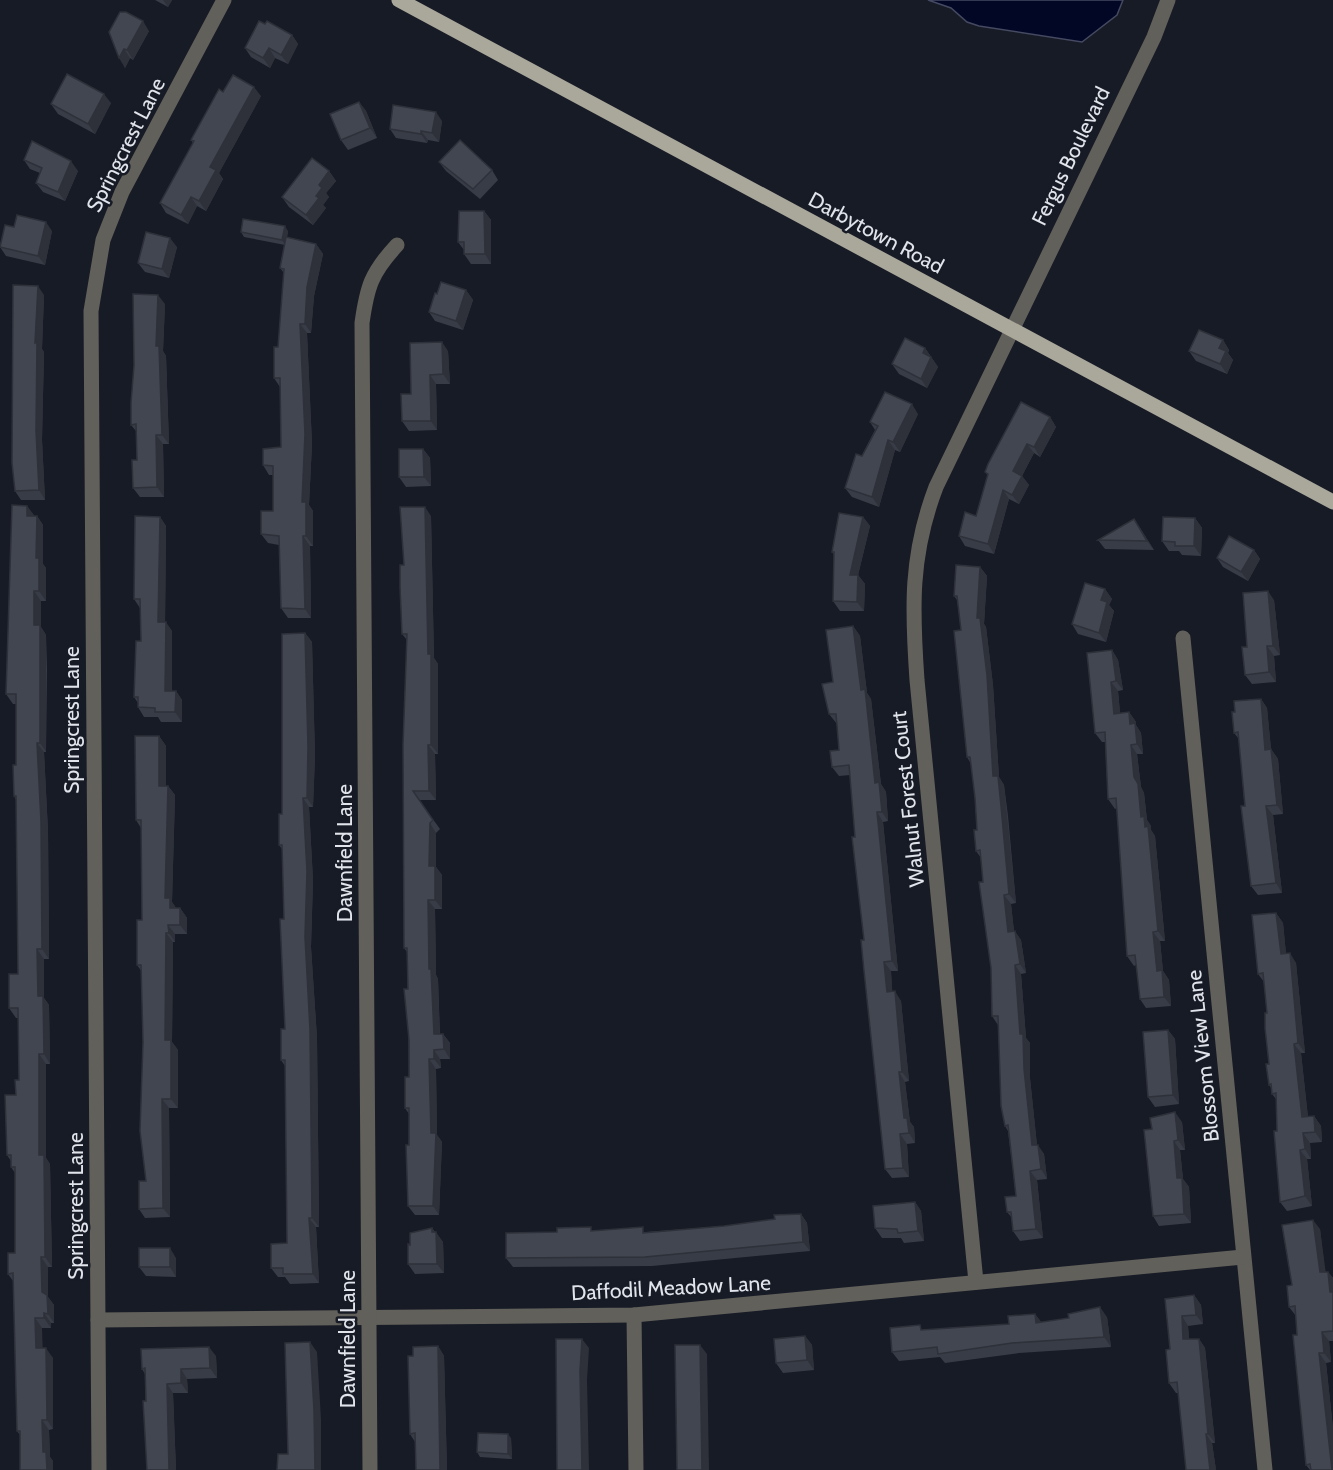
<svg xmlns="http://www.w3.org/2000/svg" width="1333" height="1470" font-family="Cabin,sans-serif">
<rect width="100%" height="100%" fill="#171b25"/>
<polygon fill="#020726" stroke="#454961" stroke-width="1.5" points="928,0 1123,0 1117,15 1082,42 979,26 967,22 951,8"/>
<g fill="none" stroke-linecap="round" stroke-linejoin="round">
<g stroke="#62605b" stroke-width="15">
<polyline points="1183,638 1265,1470"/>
<path d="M 976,1282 L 917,680 C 912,609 910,555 936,487 L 1154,37 L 1168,0"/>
<polyline points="634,1315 636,1470"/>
<polyline points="98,1320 634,1315 1243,1257"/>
<polyline points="99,1470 91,311 103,240 122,192 224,0"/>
<path d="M 370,1470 L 362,323 C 367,287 371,273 397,245"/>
</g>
<polyline stroke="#aaa79b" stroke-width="15" points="399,0 1333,502"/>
</g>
<g fill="#383c46">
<polygon points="155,0 172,0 168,7"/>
<polygon points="265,24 292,35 298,44 288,64 275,58 270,68 251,57 245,48"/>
<polygon points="149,31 133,60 130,58 125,68 109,32"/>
<polygon points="223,92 261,96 219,173 223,179 206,211 197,206 188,224 166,213 160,203 193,143 191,140"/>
<polygon points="359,102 366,111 377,138 348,150 341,140"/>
<polygon points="111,103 95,134 58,114 51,104"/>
<polygon points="442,121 439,142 428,140 427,143 396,138 390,129"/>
<polygon points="24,160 78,171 65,201 43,192 36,183 40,173 30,169"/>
<polygon points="439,162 492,170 498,180 480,199 446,171"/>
<polygon points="329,171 336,181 326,193 329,197 323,205 326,208 313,225 289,207 282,197"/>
<polygon points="484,211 491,220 491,264 471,264 464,254 464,250 458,242"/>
<polygon points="14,227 52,231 45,265 6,256 0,247 0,244"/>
<polygon points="288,231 287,238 316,244 323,254 314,296 311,333 307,333 312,444 309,505 313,511 313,546 310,546 311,618 288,618 281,608 279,545 268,543 261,534 273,511 273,475 269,475 263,465 281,447 280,387 274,378 278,347 284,273 280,268 285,245 244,237 241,232"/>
<polygon points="177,247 169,278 145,272 138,263"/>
<polygon points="466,290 473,300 463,330 435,321 429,312 437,294"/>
<polygon points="44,295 42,349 44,352 42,440 45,500 21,500 15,491"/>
<polygon points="165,304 163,351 166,356 169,444 163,444 164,497 140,497 133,488 137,460 136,431 131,425"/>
<polygon points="1223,340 1229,350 1228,353 1233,360 1227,374 1196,361 1189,351"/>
<polygon points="925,348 938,367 927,388 899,374 892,364"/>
<polygon points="448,351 450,384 436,384 437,430 409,431 402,421 411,394"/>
<polygon points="918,414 900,452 895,450 879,507 852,497 845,488 875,430 870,422"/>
<polygon points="1050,417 1056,427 1040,457 1034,453 1022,476 1029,485 1019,504 1009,499 994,554 965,546 959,536 976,516 988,476 985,472"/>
<polygon points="423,449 430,458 431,486 406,487 399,477"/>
<polygon points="27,506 34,516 37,516 43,525 43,564 46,568 46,601 41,601 41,627 46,635 47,669 46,752 44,752 48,831 49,959 44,959 44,998 49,1005 50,1064 46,1064 46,1158 50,1164 52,1267 48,1267 48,1297 54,1305 54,1323 51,1323 51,1328 42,1328 42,1348 53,1358 53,1429 49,1430 50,1457 53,1461 53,1470 20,1470 20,1435 17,1431 13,1281 8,1274 15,1253 15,1173 11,1167 11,1161 7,1155 16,1095 19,1080 18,1018 16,1018 9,1008 18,974 16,800 14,796 16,765 16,704 13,704 6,694"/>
<polygon points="431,516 434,658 438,664 438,754 435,754 436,800 419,800 440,829 436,833 436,867 442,875 442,909 435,909 436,975 438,979 440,1034 443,1034 450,1043 450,1059 440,1059 441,1068 436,1069 437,1135 442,1142 439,1215 415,1215 408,1206 409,1114 405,1108 409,1077 407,952 404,948 407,640 402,634 404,565"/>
<polygon points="160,517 166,526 165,622 172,631 172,691 176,691 182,700 182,722 161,722 158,717 144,717 138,707 138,703 134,697 141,641 140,608 134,599"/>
<polygon points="863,517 870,526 858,575 865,584 864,611 840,611 833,601 834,555 832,552"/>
<polygon points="1195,518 1202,528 1201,556 1182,555 1179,551 1169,551 1162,541"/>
<polygon points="1140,528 1154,550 1105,549 1098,540"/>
<polygon points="1254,550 1260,559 1248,581 1223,567 1217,558"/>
<polygon points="980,567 987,576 984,624 986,627 993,685 999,777 1004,785 1008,816 1016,903 1011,904 1014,931 1021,940 1026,973 1021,974 1026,1038 1030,1043 1030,1078 1037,1145 1044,1154 1047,1179 1037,1180 1043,1238 1020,1241 1013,1231 1012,1218 1007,1212 1016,1196 1008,1131 1005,1126 998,1025 992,1016 991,968 981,858 976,851 977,830 975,798 971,764 967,757 961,630 957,600 954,596"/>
<polygon points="1105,589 1112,599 1109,605 1114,611 1106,642 1078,634 1072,624"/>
<polygon points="1274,600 1280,655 1274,656 1276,682 1252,684 1245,675 1247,647"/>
<polygon points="853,626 860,636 867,693 871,699 881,784 886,792 888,821 883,822 898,971 891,971 892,991 901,1001 909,1081 905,1082 910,1122 914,1127 915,1143 907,1144 909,1177 892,1178 885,1169 850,775 839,776 832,767 839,750 837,724 829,714 833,682"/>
<polygon points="305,633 312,642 315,756 313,807 309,807 313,880 311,947 317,1038 319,1227 316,1227 319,1283 290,1284 285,1277 278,1277 271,1268 287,1243 285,1066 281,1060 285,1029 284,919 282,849 279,845"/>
<polygon points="1112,650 1118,660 1123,690 1118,691 1120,713 1129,712 1136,722 1136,725 1141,733 1143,754 1137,754 1141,787 1144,793 1147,820 1151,826 1151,830 1155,836 1165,941 1160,941 1163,971 1169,980 1171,1006 1146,1008 1140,999 1136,965 1134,966 1127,956 1117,808 1115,809 1108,799 1105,742 1102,742 1095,733"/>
<polygon points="1261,699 1267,708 1271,749 1278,759 1283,814 1273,815 1282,893 1258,895 1251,886 1239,739 1234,733 1235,712"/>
<polygon points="159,736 166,746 166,786 168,786 175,795 172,902 176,908 180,908 187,918 187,934 175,934 175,942 173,942 172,1042 178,1050 178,1108 169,1108 170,1217 145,1218 139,1209 146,1181 142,972 137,965 142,920 141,828 136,820"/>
<polygon points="1276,913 1283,923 1286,954 1296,963 1305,1053 1301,1053 1308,1117 1314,1116 1321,1126 1322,1142 1310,1143 1311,1159 1307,1159 1312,1206 1287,1211 1280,1202 1276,1099 1272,1094 1272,1089 1269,1085 1267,1013 1264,982 1258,974"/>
<polygon points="1168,1030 1175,1039 1179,1104 1155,1107 1148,1097"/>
<polygon points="1182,1122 1185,1150 1180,1150 1183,1179 1189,1187 1191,1223 1159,1226 1153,1216 1152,1129"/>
<polygon points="915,1202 921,1211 924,1241 904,1243 901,1238 882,1238 875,1228"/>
<polygon points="801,1214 807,1223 810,1251 652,1266 513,1267 506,1258 557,1232 594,1231 646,1232 724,1226 775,1219"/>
<polygon points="432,1228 443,1242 444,1273 415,1274 408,1264 410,1245"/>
<polygon points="1320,1229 1325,1272 1328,1272 1333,1278 1333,1341 1329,1341 1331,1362 1326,1363 1333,1428 1333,1470 1310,1470 1306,1465 1296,1316 1289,1307 1292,1285"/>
<polygon points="176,1258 176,1277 146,1276 139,1267"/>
<polygon points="1194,1295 1201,1305 1203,1324 1188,1326 1189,1339 1199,1339 1205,1348 1215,1443 1212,1443 1216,1470 1178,1393 1176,1393 1169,1383 1170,1349 1165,1299"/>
<polygon points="1035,1314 1041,1322 1107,1317 1111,1347 1019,1353 945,1363 940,1357 899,1361 892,1352 923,1330 1009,1324"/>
<polygon points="805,1336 812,1345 814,1370 783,1373 776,1363"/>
<polygon points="438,1346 444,1356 447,1470 416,1470 415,1442 410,1434 413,1356"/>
<polygon points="216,1356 217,1378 187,1379 188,1393 173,1393 176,1470 147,1470 145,1374 142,1369"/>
<polygon points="511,1438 512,1459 480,1457 477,1452"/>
</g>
<g fill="#2e3139">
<polygon points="163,0 172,0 168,7"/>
<polygon points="143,21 149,31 133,60 127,50"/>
<polygon points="292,35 298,44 288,64 281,55"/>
<polygon points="269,48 275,58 270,68 263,58"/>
<polygon points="124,49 130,58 125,68 119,58"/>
<polygon points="254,87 261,96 219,173 223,179 206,211 199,201 210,167"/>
<polygon points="104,94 111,103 95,134 88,124"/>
<polygon points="359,102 366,111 377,138 370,128"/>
<polygon points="436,112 442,121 439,142 432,133"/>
<polygon points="421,131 428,140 427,143 421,134"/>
<polygon points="71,161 78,171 65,201 58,192"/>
<polygon points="329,171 336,181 326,193 329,197 323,205 326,208 313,225 306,215 316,196 319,185"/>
<polygon points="191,197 197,206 188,224 181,215"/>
<polygon points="484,211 491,220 491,264 485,254"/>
<polygon points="46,222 52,231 45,265 38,256"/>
<polygon points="285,226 288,231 285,245 282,240"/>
<polygon points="170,238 177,247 169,278 162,269"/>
<polygon points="316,244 323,254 314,296 311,333 305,324 307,287"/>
<polygon points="38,286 44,295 42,349 44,352 42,440 45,500 39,490 36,431 35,343"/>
<polygon points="466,290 473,300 463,330 456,321"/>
<polygon points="158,295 165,304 163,351 166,356 169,444 162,435 156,346"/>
<polygon points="300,324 307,333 312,444 309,505 313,511 313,546 306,536 302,502"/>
<polygon points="1223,340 1229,350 1228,353 1233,360 1227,374 1220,364 1219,348"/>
<polygon points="442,342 448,351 450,384 443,374"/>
<polygon points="925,348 938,367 927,388 921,379 923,353"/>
<polygon points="430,375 436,384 437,430 431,421"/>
<polygon points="912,404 918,414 900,452 893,442"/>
<polygon points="1050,417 1056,427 1040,457 1034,447"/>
<polygon points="156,435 163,444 164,497 157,487"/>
<polygon points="888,440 895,450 879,507 872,497"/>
<polygon points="1027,444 1034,453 1019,481 1013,471"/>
<polygon points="423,449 430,458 431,486 424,477"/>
<polygon points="1022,476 1029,485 1019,504 1012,495"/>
<polygon points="1003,490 1009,499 994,554 988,544"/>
<polygon points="27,506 34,515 34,525 27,516"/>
<polygon points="425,507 431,516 434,658 438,664 438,754 431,745 428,654"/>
<polygon points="37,516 43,525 43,564 46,568 46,601 39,591 36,558"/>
<polygon points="160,517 166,526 165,632 158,622"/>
<polygon points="863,517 870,526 858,575 865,584 864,611 857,602 850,575"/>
<polygon points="1195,518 1202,528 1201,556 1194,546"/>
<polygon points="1134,519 1140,528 1154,550 1147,541"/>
<polygon points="303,536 310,546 311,618 305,609"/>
<polygon points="1254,550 1260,559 1248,581 1241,572"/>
<polygon points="980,567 987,576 984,624 986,627 993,685 999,777 1004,785 1016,903 1009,894 993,776 977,618"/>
<polygon points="1105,589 1112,599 1109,605 1114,611 1106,642 1099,633 1101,600"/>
<polygon points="34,591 41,601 41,627 46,635 46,752 40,743 34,625"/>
<polygon points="1268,591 1274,600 1280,655 1273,646"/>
<polygon points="166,622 172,631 172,700 165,691"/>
<polygon points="853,626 860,636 867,693 871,699 881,784 886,792 888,821 882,812 875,783"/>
<polygon points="305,633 312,642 315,756 313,807 307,798"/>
<polygon points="1267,646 1274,656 1276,682 1269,672"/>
<polygon points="1112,650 1118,660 1123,690 1116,681"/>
<polygon points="1111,682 1118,691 1121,723 1114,714"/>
<polygon points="176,691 182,700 182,722 175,712"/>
<polygon points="1261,699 1267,708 1272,759 1265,750"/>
<polygon points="1129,712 1136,722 1136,725 1141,733 1143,754 1137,744 1130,724"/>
<polygon points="159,736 166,746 166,796 159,786"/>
<polygon points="37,743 44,752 48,831 49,959 42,949"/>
<polygon points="428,745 435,754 436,800 429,791"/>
<polygon points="1131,745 1137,754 1141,787 1144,793 1147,820 1151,826 1151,830 1155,836 1165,941 1158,931 1145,827 1141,817 1134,777"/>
<polygon points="1271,749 1278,759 1283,814 1277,805"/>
<polygon points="168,786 175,795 172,902 176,908 177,918 170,908 165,898"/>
<polygon points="303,798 309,807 313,880 311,947 317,1038 319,1227 312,1218 305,937"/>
<polygon points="1266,806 1273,815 1282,893 1276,883"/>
<polygon points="877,812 883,822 898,971 892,961"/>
<polygon points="430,823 436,833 436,867 442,875 442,909 435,900 429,866"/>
<polygon points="1004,895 1011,904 1015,941 1008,932"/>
<polygon points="428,900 435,909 436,975 438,979 440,1043 434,1034 429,969"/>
<polygon points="180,908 187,918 187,934 180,925"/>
<polygon points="1276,913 1283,923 1287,964 1281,954"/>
<polygon points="168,925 175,934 175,942 169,933"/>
<polygon points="1015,931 1021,940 1026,973 1020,964"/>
<polygon points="1153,932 1160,941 1163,971 1169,980 1171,1006 1164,997 1157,971"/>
<polygon points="166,933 173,942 172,1042 178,1050 178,1108 171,1099 165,1040"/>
<polygon points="37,949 44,959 44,998 49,1005 50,1064 44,1054 38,996"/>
<polygon points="1290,953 1296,963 1305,1053 1298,1043"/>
<polygon points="884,962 891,971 893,1001 887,992"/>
<polygon points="1015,965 1021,974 1026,1038 1030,1043 1030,1078 1038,1155 1032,1145 1020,1034"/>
<polygon points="895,991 901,1001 909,1081 902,1072"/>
<polygon points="1168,1030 1175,1039 1179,1104 1173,1095"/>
<polygon points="443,1034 450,1043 450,1059 444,1049"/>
<polygon points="1294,1044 1301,1053 1309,1127 1302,1117"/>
<polygon points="434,1050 440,1059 441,1068 434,1059"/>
<polygon points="39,1054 46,1064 46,1158 50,1164 52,1267 45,1257 39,1155"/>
<polygon points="429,1059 436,1069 437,1135 442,1142 439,1215 433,1206"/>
<polygon points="899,1072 905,1082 910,1122 914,1127 915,1143 909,1133 904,1118"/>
<polygon points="162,1099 169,1108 170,1217 163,1208"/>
<polygon points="1175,1112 1182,1122 1185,1150 1178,1140"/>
<polygon points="1314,1116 1321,1126 1322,1142 1315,1132"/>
<polygon points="1303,1133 1310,1143 1311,1159 1305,1149"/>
<polygon points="900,1134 907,1144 909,1177 903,1168"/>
<polygon points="1174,1141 1180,1150 1183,1179 1189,1187 1191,1223 1184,1214 1177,1178"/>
<polygon points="1038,1145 1044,1154 1047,1179 1041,1169"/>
<polygon points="1300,1150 1307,1159 1312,1206 1305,1196"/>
<polygon points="1030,1171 1037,1180 1043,1238 1036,1229"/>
<polygon points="915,1202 921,1211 924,1241 918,1231"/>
<polygon points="801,1214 807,1223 810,1251 803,1242"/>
<polygon points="309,1218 316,1227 319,1283 313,1274"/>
<polygon points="1313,1220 1320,1229 1327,1282 1320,1272"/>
<polygon points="432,1228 436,1235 436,1232 443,1242 444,1273 437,1264"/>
<polygon points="170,1248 176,1258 176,1277 170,1267"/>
<polygon points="41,1257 48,1267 48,1297 54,1305 54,1323 48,1314 42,1292"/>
<polygon points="1328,1272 1333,1278 1333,1296 1330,1292"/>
<polygon points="1194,1295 1201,1305 1203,1324 1196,1315"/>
<polygon points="1100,1307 1107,1317 1111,1347 1104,1337"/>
<polygon points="44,1313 51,1323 51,1328 44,1318"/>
<polygon points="1035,1314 1042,1323 1036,1323"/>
<polygon points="1182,1316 1188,1326 1190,1349 1183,1339"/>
<polygon points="35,1318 42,1328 43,1358 36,1348"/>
<polygon points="1322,1332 1329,1341 1331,1362 1324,1353"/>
<polygon points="805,1336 812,1345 814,1370 807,1360"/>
<polygon points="582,1339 589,1348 587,1380 589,1470 582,1470 580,1371"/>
<polygon points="1199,1339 1205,1348 1215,1443 1208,1434"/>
<polygon points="310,1342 317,1352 321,1419 321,1470 315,1470"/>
<polygon points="700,1345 707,1354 709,1470 702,1470"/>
<polygon points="438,1346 444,1356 447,1470 440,1470"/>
<polygon points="209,1347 216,1356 217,1378 210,1368"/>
<polygon points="46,1348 53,1358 53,1429 47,1420"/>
<polygon points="1319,1353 1326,1363 1333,1428 1333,1470 1332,1470"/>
<polygon points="181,1369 187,1379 188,1393 181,1383"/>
<polygon points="167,1384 173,1393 176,1470 169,1470"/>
<polygon points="42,1420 49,1430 50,1457 53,1461 53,1470 47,1470 43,1452"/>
<polygon points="508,1434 511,1438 512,1459 508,1454"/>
<polygon points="1206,1434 1212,1443 1216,1470 1210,1470"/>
</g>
<g fill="#414651" stroke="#2e3139" stroke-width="1.5">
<polygon points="120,12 126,12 143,21 127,50 124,49 119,58 109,32"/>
<polygon points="259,21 265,24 267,21 292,35 281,55 269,48 263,58 245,48"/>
<polygon points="67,74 104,94 88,124 51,104"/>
<polygon points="233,75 254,87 210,167 216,170 199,201 191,197 181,215 160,203 194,141 191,140 219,89 223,92"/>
<polygon points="359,102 370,128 341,140 330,114"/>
<polygon points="393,105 436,112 432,133 421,131 421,134 390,129"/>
<polygon points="460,140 492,170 473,189 439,162"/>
<polygon points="32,141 71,161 58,192 36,183 42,168 24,160"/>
<polygon points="312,158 329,171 319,185 322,188 316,196 319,198 306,215 282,197"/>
<polygon points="459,211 484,211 485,254 464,254 464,242 458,242"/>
<polygon points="17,215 46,222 38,256 0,247 5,225 14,227"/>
<polygon points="243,219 285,226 282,240 241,232"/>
<polygon points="146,232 170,238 162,269 138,263"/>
<polygon points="286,237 316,244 307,287 305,324 300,324 305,434 302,502 306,502 306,536 303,536 305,609 281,608 279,536 261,534 261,511 273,511 273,466 263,465 263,449 281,447 280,378 274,378 274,347 278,347 284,269 280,268"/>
<polygon points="441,282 466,290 456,321 429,312 435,293 437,294"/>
<polygon points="13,285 38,286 35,343 37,342 36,431 39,490 15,491 12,463"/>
<polygon points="133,294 158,295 156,346 159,346 162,435 156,435 157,487 133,488 132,460 137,460 136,424 131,425 131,403 134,365"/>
<polygon points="1199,330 1223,340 1219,348 1226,351 1220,364 1189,351"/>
<polygon points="905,338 925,348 923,353 931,357 921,379 892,364"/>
<polygon points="442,342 443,374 430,375 431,421 402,421 401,394 411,394 410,343"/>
<polygon points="885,392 912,404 893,442 888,440 872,497 845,488 856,454 862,456 878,426 870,422"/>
<polygon points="1021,402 1050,417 1034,447 1027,444 1013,471 1022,476 1012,495 1003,490 988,544 959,536 965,512 976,516 988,474 985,472 988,464"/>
<polygon points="399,449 423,449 424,477 399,477"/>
<polygon points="12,505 27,506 27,516 37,516 36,558 39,558 39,591 34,591 34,625 40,625 40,743 37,743 41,821 42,949 37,949 38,996 43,996 44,1054 39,1054 39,1155 44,1155 45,1257 41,1257 42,1292 47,1295 48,1314 44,1313 44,1318 35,1318 36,1348 46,1348 47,1420 42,1420 43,1452 46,1452 47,1470 20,1470 20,1431 17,1431 13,1273 8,1274 8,1253 15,1253 15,1167 11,1167 11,1155 7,1155 5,1095 16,1095 15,1080 19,1080 18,1008 9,1008 9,974 18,974 16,796 14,796 13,765 16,765 16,694 6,694"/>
<polygon points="400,507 425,507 428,654 431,654 431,745 428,745 429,791 413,791 433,820 430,823 429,866 435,866 435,900 428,900 429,969 431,969 434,1034 443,1034 444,1049 434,1050 434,1059 429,1059 431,1133 436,1133 433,1206 408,1206 406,1145 409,1145 409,1108 405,1108 405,1077 409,1077 409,1040 404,989 408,989 407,948 404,948 403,745 407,634 402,634 400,587 400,565 404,565"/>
<polygon points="839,513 863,517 850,575 858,575 857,602 833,601 834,552 832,552"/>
<polygon points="135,516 160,517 158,622 166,622 165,691 176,691 175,712 155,712 155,708 138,707 138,697 134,697 136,641 141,641 140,599 134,599"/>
<polygon points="1163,517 1195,518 1194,546 1175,546 1175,542 1162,541"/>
<polygon points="1134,519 1147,541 1098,540"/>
<polygon points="1229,536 1254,550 1241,572 1217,558"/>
<polygon points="956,565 980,567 977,618 980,618 987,675 993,776 998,776 1001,806 1009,894 1004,895 1008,932 1015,931 1020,964 1015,965 1020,1034 1023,1034 1024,1069 1032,1145 1038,1145 1041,1169 1030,1171 1036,1229 1013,1231 1011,1212 1007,1212 1005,1197 1016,1196 1008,1125 1005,1126 1001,1106 998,1016 992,1016 991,968 979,882 983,882 980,850 976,851 974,830 977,830 975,798 970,757 967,757 954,631 961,630 957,596 954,596"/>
<polygon points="1085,583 1105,589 1101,600 1107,602 1099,633 1072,624"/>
<polygon points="1268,591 1273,646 1267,646 1269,672 1245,675 1242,647 1247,647 1243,593"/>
<polygon points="853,626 861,690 865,689 875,783 879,782 882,812 877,812 892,961 884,962 887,992 895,991 902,1072 899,1072 904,1118 907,1118 909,1133 900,1134 903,1168 885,1169 864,971 861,940 864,940 852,837 855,837 849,765 832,767 830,751 839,750 836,714 829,714 822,684 833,682 826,630"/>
<polygon points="305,633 308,747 307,798 303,798 307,871 305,937 310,1029 312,1218 309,1218 313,1274 283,1274 283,1268 271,1268 271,1244 287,1243 285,1060 281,1060 281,1029 285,1029 280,919 284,919 282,845 279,845 279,814 282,814 282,634"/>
<polygon points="1112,650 1116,681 1111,682 1114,714 1129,712 1130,724 1135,723 1137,744 1131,745 1134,777 1138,784 1141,817 1144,816 1145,827 1148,826 1158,931 1153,932 1157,971 1162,970 1164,997 1140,999 1135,955 1127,956 1116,798 1108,799 1105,732 1095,733 1087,653"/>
<polygon points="1261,699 1265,750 1271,749 1277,805 1266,806 1276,883 1251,886 1241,806 1245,806 1238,732 1234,733 1232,712 1235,712 1234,701"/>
<polygon points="135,736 159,736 159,786 168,786 165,898 170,898 170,908 180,908 180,925 168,925 169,933 166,933 165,1040 171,1040 171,1099 162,1099 163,1208 139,1209 139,1181 146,1181 140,1131 143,1042 141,965 137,965 137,920 142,920 141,820 136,820"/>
<polygon points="1276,913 1281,954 1290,953 1298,1043 1294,1044 1302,1117 1314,1116 1315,1132 1303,1133 1305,1149 1300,1150 1305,1196 1280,1202 1274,1131 1277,1131 1276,1093 1272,1094 1271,1084 1269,1085 1266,1064 1269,1064 1265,1028 1265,1013 1267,1013 1263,973 1258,974 1252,915"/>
<polygon points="1168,1030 1173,1095 1148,1097 1143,1032"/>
<polygon points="1175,1112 1178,1140 1174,1141 1177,1178 1182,1178 1184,1214 1153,1216 1144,1130 1152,1129 1150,1118"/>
<polygon points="915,1202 918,1231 898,1233 897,1229 875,1228 873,1206"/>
<polygon points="801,1214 803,1242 645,1257 506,1258 506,1233 557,1232 557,1228 591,1227 591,1231 643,1227 643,1233 724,1226 775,1219 774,1215"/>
<polygon points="1313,1220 1320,1272 1328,1272 1330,1292 1333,1292 1333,1331 1322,1332 1324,1353 1319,1353 1332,1470 1311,1470 1310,1464 1306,1465 1293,1335 1297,1335 1295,1306 1289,1307 1287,1286 1292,1285 1282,1225"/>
<polygon points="432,1228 432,1232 436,1232 437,1264 408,1264 408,1244 410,1245 410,1233"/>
<rect x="139" y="1248" width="31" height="19"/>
<polygon points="1194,1295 1196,1315 1182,1316 1183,1339 1199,1339 1208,1434 1206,1434 1210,1470 1186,1470 1177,1382 1169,1383 1166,1350 1170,1349 1165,1299"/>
<polygon points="1100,1307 1104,1337 1012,1343 938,1354 937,1347 892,1352 890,1328 920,1325 921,1330 1009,1324 1008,1316 1035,1314 1036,1323 1069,1318 1068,1314"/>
<polygon points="805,1336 807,1360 776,1363 774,1339"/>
<polygon points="556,1339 582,1339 580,1371 582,1470 557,1470"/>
<polygon points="310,1342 314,1410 315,1470 277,1470 278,1454 288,1454 285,1343"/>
<polygon points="675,1345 700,1345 702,1470 677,1470"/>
<polygon points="438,1346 440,1470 416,1470 415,1433 410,1434 408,1356 413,1356 413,1347"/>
<polygon points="209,1347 210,1368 181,1369 181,1383 167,1384 169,1470 147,1470 143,1401 146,1401 145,1368 142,1369 141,1349"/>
<polygon points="478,1433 508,1434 508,1454 477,1452"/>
</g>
<g text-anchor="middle" stroke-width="5" stroke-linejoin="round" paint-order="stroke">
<g font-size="21" fill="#e1e4eb" stroke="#171b25">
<text transform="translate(126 145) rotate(-63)" y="7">Springcrest Lane</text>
<text transform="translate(1071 156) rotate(-64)" y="7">Fergus Boulevard</text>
<text transform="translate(876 233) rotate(28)" y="7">Darbytown Road</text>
<text transform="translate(72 720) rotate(-90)" y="7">Springcrest Lane</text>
<text transform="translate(908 799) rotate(-96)" y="7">Walnut Forest Court</text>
<text transform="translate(345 853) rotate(-90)" y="7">Dawnfield Lane</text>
<text transform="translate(1203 1056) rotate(-96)" y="7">Blossom View Lane</text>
<text transform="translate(76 1206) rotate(-90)" y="7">Springcrest Lane</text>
<text transform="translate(671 1288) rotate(-3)" y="7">Daffodil Meadow Lane</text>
<text transform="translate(348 1339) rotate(-90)" y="7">Dawnfield Lane</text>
</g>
</g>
</svg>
